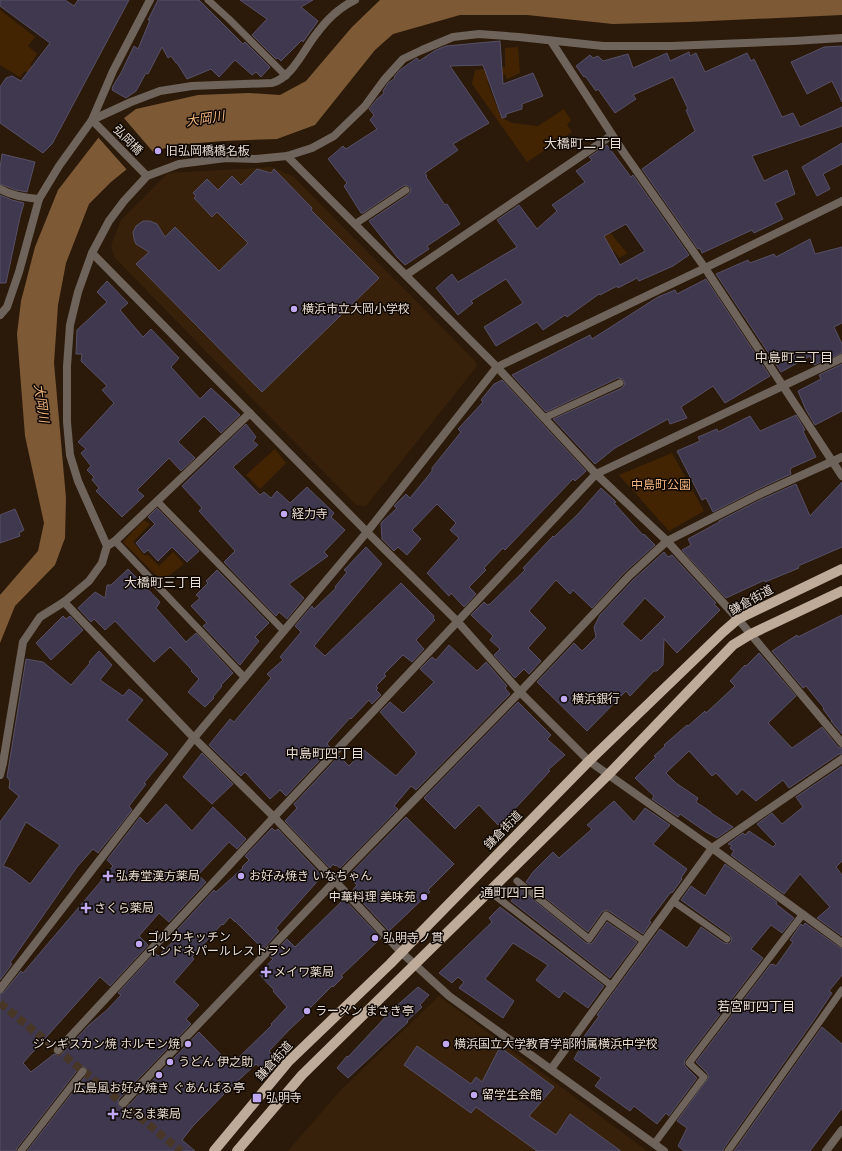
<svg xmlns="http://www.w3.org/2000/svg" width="842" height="1151" font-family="Helvetica,'Noto Sans JP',sans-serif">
<rect width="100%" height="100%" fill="#2b1a09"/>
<g fill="#37210a">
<polygon points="272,167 294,177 475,361 477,366 366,506 356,505 114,257 111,245 121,220 168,173"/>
<polygon points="439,996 647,1151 288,1151 339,1092"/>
</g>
<g fill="#432402">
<polygon points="0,10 35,37 28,46 37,54 30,65 37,70 32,77 25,71 20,77 0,65"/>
<polygon points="518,47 520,73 507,79 505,74 487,82 501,117 512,123 538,126 564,109 571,120 567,125 572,132 527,162 472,84 475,70 505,67 505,48"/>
<polygon points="607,228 616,240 627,253 620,258 614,251 596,260 601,229"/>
<polygon points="275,449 286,463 260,489 246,475"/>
<polygon points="672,453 704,511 669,531 619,475"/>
<polygon points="144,520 150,524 133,542 145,556 148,555 159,566 173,552 184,564 162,581 123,542"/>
</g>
<polygon fill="#7d5936" points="380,0 842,0 842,15 688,22 613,24 527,15 460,15 393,34 375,50 315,125 277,139 223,141 174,145 143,156 111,182 89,204 66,263 58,305 54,363 66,498 65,538 55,565 15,606 0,643 0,595 38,551 44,523 25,436 17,334 21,301 35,247 58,190 99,137 136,109 198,95 249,93 280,95 306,81 352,27"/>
<polygon fill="#2b1a09" points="123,117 154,153 150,156 144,158 128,171 97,136"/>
<g fill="#3f384e" stroke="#575067" fill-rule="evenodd">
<polygon points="0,0 65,0 74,6 78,0 129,0 52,144 43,153 0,123 0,87 6,78 12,76 21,81 50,43 0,6"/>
<polygon points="158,0 199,0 243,44 245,42 270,67 261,77 256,72 252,75 235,60 219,77 211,69 187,79 177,63 176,63 171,56 168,58 162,47 148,74 146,73 136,91 126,98 112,90 113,86 121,73 134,46 138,49 150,20 148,20"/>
<polygon points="240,0 313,0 301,7 318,21 303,42 302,40 281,61 278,58 276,59 252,35 267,19"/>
<polygon points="500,41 503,84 533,73 543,96 522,104 522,109 506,114 506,117 502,118 483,65 450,66 489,123 453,144 458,150 425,173 427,176 426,177 445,205 447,204 460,224 427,246 429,249 405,265 397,257 369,221 409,194 411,190 410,187 406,185 403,186 363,213 361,213 344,186 347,183 328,159 343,146 346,149 377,129 370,120 374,115 369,109 377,99 384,93 383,91 388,83 395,78 394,77 400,70 414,60 417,58 419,61 436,50 446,46"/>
<polygon points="842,46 842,102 832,81 807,94 791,62 824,47"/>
<polygon points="689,52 690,56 696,53 705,72 747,53 751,61 754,59 782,117 793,113 800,127 842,107 842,126 752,156 764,181 787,170 795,194 775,203 783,219 754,233 752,230 702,253 700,248 698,249 642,169 695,131 686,110 688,109 673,77 633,95 636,99 615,113 598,89 596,91 585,76 584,77 576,66 590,55 593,58 598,56 603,61 628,54 633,68 667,53 670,61"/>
<polygon points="842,143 842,164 823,174 830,189 817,196 802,167"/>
<path d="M 607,145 L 631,177 L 633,175 L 689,255 L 673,266 L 639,281 L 637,278 L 618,288 L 617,286 L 600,295 L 599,294 L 567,317 L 565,315 L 543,330 L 537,322 L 496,346 L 484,327 L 523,303 L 506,279 L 471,301 L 473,303 L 458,315 L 436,288 L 452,274 L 458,282 L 517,247 L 497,220 L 519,205 L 537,229 L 557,211 L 552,205 L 585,182 L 576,171 L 592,160 L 589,157 ZM 626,224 L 645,251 L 620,265 L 604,236 Z"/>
<polygon points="2,154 35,162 27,192 16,190 0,184 0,168"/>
<polygon points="257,169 271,173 274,169 312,208 311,210 379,278 262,392 136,264 149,252 136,244 134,239 133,232 136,226 143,221 150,221 157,224 165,237 175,227 219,271 248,243 217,212 212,217 194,198 196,196 193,193 207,179 218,190 232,176 241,185"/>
<polygon points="0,195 12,200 24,203 20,217 6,283 0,283"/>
<polygon points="810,239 815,254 842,247 842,323 834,327 842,344 842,353 814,365 810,356 781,372 716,274 748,260 750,263 774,254 776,257"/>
<polygon points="706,279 770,376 725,403 713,386 681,407 687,418 670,424 668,419 615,448 595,464 553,419 622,388 625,384 623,379 618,378 546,412 512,375 590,335 592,339 658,297 675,290 677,294"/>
<polygon points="107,281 128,303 120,310 143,337 151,329 179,358 171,367 200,399 211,388 240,415 221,433 204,416 178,442 195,458 181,471 169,458 137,490 144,496 122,517 96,491 99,488 92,480 94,477 87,470 91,466 81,453 86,449 78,442 114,403 102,390 107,386 81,361 82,354 76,354 77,330 107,302 97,292"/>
<polygon points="842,364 842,411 815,425 806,410 798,391 821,379 819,375"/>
<polygon points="502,380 586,471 575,481 573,479 505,550 503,548 484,568 486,570 469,587 476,594 464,607 451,593 449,596 427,573 459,538 450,530 456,523 437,504 412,530 421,539 407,555 398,547 394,551 382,539 381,523 397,508 394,506 406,494 410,498 432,471 432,468 461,432 458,429 483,402 481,400 494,384"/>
<polygon points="796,415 805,430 803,431 816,457 791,468 791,469 790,470 791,474 756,490 713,512 706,498 702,500 677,451 700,441 698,437 717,429 718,432 750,416 760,431"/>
<polygon points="246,424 256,437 253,441 258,445 233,467 260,495 264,492 271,498 277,491 290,503 307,487 334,513 331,517 345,530 324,552 328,556 289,584 304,598 287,619 279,612 276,616 224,562 235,551 199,511 202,508 182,486"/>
<polygon points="842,482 842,547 798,566 799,568 765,582 765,580 726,598 682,550 691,545 688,539 719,522 719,521 760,500 796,484 810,516"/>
<polygon points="601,488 616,502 614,503 643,535 644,534 655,545 625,572 592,608 573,590 570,594 556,580 529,611 546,628 528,648 541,661 529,674 524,669 515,678 494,655 500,649 490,640 493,636 471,615 484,602 487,605 490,604 525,570 523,568 553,536 554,537 578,514"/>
<polygon points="157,508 199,551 187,562 172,547 158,561 148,550 144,553 136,543 155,524 148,517"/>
<polygon points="15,509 24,530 19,533 20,536 0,543 0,515"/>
<polygon points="366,547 382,564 314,646 325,656 401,583 434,616 433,618 435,620 416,640 424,649 412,662 403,655 384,674 386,676 376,686 378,688 376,690 381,695 372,704 369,700 351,719 350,718 329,741 327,744 331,748 286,796 280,790 270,799 245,772 241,776 209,745 230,719 234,722 271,678 267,674 283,660 280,657 301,632 295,626 312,606 314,609 336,588 335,587 347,572 344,570"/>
<path d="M 664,552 L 668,557 L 672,555 L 716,603 L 714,604 L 720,610 L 677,653 L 664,639 L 663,665 L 657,671 L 654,671 L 630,696 L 626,691 L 587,731 L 537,682 L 574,643 L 582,651 L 596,637 L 594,627 L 600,615 L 633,580 ZM 645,598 L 665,617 L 641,641 L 622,624 Z"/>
<polygon points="128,569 160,602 156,608 186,642 196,633 233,673 221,685 222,686 213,697 214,698 205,707 188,692 199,679 191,671 192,670 170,647 154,662 115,621 105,630 94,619 91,622 78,608 95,592 105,598 107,585 111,585"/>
<polygon points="217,570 269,623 255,637 259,641 240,665 203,626 207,623 191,606 200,598 196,595 208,583 206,581"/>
<polygon points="842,615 842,734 831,721 832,721 823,709 824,708 806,686 803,688 772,651 797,635 798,637"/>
<polygon points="63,616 66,619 70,616 83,630 51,660 36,643"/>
<polygon points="449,645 477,671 486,662 507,686 505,688 510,694 416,790 411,786 394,806 398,809 340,868 336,865 335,866 333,864 330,868 285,821 297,808 294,804 339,756 349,766 364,750 396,776 416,754 416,752 380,712 390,702 403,713 434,682 420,669 432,657 436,660"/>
<path d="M 99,651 L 112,665 L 100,680 L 123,696 L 129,689 L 143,700 L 127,720 L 168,754 L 144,783 L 146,784 L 129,806 L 132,810 L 98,853 L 93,849 L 77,867 L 10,963 L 12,964 L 0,980 L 0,822 L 19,796 L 9,788 L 10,781 L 7,777 L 26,659 L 43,662 L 71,685 L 90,663 L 89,662 ZM 26,822 L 60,845 L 30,884 L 11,869 L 3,866 Z"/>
<polygon points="759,653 796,696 768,723 792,748 822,727 838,747 842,748 842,754 839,754 789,788 783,780 756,801 742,789 737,795 716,773 712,776 689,751 666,773 676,783 698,798 696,802 711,812 711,813 733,827 717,838 706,832 680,814 678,817 652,799 654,796 635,778 656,757 654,756 665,746 664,745 687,725 688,726 705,711 706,713 735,686 730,681 745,665 746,666"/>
<polygon points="518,702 551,735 547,739 565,755 548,770 550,771 511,813 498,825 479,805 455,829 424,798"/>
<polygon points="202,753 233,784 212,804 183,777"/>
<polygon points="842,766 842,861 836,867 842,875 842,936 817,918 830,907 800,874 784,894 731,855 734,851 730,848 732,845 728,844 743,833 745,835 749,831 773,847 776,844 757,824 772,813 782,824 803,807 796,797"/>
<polygon points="614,801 634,822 645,808 670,825 653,844 687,869 681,878 682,879 672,893 671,892 649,921 651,922 643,934 609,911 606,910 602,912 588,932 526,882 533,872 553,852 559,858 592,829 587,825"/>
<polygon points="166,804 192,831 213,807 246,839 237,849 229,842 198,875 206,882 169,922 159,913 139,936 148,945 110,986 100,977 23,1063 31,1072 54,1054 57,1055 62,1054 89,1025 107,1010 121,995 118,993 155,953 158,956 181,934 177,930 214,890 216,892 243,868 242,867 249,860 245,856 272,828 275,831 278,829 322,876 276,928 279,931 263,949 235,921 235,922 230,917 223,925 222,924 192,957 194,959 174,982 199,1005 186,1019 191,1024 119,1099 118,1102 119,1107 122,1108 127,1107 199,1032 231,1065 272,1025 271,1024 287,1007 273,991 274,990 259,974 273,959 270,957 287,939 295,947 344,899 381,938 341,976 343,977 333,987 332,986 310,1008 303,1014 304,1016 290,1029 269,1051 273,1056 261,1068 256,1064 228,1090 193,1126 182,1140 195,1151 27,1151 87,1074 87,1069 83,1066 79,1068 17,1148 16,1151 0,1151 0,994 4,992 21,971 23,973 102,880 101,879 113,866 107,860 140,817 147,824"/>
<polygon points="406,817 454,864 428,890 430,892 389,931 352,891 357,885 348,876"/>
<polygon points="725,864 777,902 776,904 794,918 782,933 771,925 751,949 763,958 685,1060 684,1063 685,1066 697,1078 669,1116 666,1113 657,1124 634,1106 630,1111 595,1086 601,1078 574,1059 580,1048 577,1046 599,1016 597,1015 660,929 687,948 701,927 724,943 729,944 731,942 732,939 730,935 681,900 691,886 705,896"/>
<polygon points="520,889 586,943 591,944 593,942 607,922 637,942 610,978 511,901"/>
<polygon points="500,907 604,986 588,1008 564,991 559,998 536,980 548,965 513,943 485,979 514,1001 503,1018 459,988 464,982 458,977 452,983 439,973 492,922 489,918"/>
<polygon points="805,923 839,947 842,948 842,975 829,991 832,993 814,1020 724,1148 723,1151 684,1151 678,1146 687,1128 677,1121 709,1077 707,1073 696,1062 771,964 772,965 773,964 776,966 793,942 790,940 801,924 803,926"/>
<polygon points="418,987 429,995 420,1005 422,1007 407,1021 408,1022 348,1078 337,1068 347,1056 348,1057 392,1010"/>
<polygon points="822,1027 842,1044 842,1108 810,1151 734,1151"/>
<polygon points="417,1046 471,1084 476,1077 482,1082 500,1047 554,1087 529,1116 556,1135 570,1114 621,1151 537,1151 476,1107 471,1113 404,1065"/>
</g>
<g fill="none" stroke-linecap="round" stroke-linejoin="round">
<polyline stroke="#483727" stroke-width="8" stroke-dasharray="8 4" stroke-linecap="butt" points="0,1003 181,1151"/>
<g stroke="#6e645c" stroke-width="7">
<polyline points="208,0 229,19 286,76"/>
<polyline points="355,224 406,190"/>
<polyline points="544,418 620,383"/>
<polyline points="157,501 284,631"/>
<polyline points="115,541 245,678"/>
<polyline points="517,881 589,939 606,915 644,941"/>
<polyline points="489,891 612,986"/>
<polyline points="674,902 727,939"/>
<polyline points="654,1144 704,1077 689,1063 803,914"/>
<polyline points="21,1151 83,1071"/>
<polyline points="728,1151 842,990"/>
</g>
<g stroke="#6e645c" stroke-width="8">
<polyline points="551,41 624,153 705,268 783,386 842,476"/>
<polyline points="287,156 497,367 596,474 667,541 738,619 842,743"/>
<polyline points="147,176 92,120 113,71 150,0"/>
<path d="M 0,189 C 12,196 26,198 39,199"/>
<polyline points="92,253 367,532 457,621 520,692 589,761 712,848 842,943"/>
<polyline points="406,275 612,135"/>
<path d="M 0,315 L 7,307 L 19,272 L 39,199 L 59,166 L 92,120 L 131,102 L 160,91 L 192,86 L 272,83 C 293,77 304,49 317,33 C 323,25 331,16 339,10 C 344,6 349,3 355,0"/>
<polyline points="107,546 115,541 250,413"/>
<polyline points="64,602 194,738 274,817 335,881 401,952 449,996 664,1151"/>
<polyline points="0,775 3,763 23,642 40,617 64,602 89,581 102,563 107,546 78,481 70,455 67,422 67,366 70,325 78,292 92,253 109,221 124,201 147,176 179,164 226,158 256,159 287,156 312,148 334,136 365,106 384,80 403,59 422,50 453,37 479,34 519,37 603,46 671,46 794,41 842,38"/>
<polyline points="0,989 194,738 367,532 497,367 705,268 842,201"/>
<polyline points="58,1050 274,817 596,474 842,358"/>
<polyline points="551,1069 712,848 842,759"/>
<polyline points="123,1103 335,881 520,692 629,576 667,541 758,495 842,457"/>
<polyline points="826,1151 842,1130"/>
</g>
<g stroke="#bfab9a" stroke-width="10">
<polyline points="214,1151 288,1062 390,964 589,761 723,632 738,619 842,569"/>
<polyline points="237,1151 302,1075 608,775 733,645 751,634 842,591"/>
</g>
</g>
<g fill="#c0a8f3" stroke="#0e0702" stroke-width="1.5">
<circle cx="158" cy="151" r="4"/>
<circle cx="294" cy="309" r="4"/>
<circle cx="284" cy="514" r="4"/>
<circle cx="564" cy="699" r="4"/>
<path d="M106 870h4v4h4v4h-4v4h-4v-4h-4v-4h4z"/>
<circle cx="241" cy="876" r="4"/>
<circle cx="424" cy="897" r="4"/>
<path d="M84 902h4v4h4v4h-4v4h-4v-4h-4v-4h4z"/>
<circle cx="375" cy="938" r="4"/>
<circle cx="139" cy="944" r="4"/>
<path d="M264 966h4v4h4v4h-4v4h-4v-4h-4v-4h4z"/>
<circle cx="307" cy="1011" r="4"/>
<circle cx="188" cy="1044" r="4"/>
<circle cx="446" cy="1044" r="4"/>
<circle cx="170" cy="1062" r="4"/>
<circle cx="159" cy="1075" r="4"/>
<circle cx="474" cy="1095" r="4"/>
<rect x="252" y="1093" width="10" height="10" rx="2"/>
<path d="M111 1108h4v4h4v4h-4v4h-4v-4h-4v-4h4z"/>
</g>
<g text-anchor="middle" stroke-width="3" stroke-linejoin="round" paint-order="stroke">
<g font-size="12" fill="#e9ddd3" stroke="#0e0702">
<text transform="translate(128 140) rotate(46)" y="4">弘岡橋</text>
<text transform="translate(751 600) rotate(-29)" y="4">鎌倉街道</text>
<text transform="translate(503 830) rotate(-46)" y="4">鎌倉街道</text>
<text transform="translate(274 1061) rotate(-48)" y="4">鎌倉街道</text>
</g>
<g font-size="12" fill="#e9ddd3" stroke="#0e0702" text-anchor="start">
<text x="166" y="155">旧弘岡橋橋名板</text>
<text x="302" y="313">横浜市立大岡小学校</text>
<text x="292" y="518">経力寺</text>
<text x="572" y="703">横浜銀行</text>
<text x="116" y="880">弘寿堂漢方薬局</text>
<text x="249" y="880">お好み焼き いなちゃん</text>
<text x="416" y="901" text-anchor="end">中華料理 美味苑</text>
<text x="94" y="912">さくら薬局</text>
<text x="147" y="941">ゴルカキッチン<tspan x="147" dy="14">インドネパールレストラン</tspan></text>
<text x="383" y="942">弘明寺ノ貫</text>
<text x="274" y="976">メイワ薬局</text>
<text x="315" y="1015">ラーメン まさき亭</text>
<text x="180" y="1048" text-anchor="end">ジンギスカン焼 ホルモン焼</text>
<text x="454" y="1048">横浜国立大学教育学部附属横浜中学校</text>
<text x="178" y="1066">うどん 伊之助</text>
<text x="159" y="1092" text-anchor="middle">広島風お好み焼き ぐあんばる亭</text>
<text x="482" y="1099">留学生会館</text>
<text x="266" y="1102">弘明寺</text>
<text x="121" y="1118">だるま薬局</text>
</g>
<g font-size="12" fill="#f2b680" stroke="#0e0702">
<text x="661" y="489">中島町公園</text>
</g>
<g font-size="13" font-style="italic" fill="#f0b57e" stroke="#0e0702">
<text transform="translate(205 118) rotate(-9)" y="5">大岡川</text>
<text transform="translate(42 403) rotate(82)" y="5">大岡川</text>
</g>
<g font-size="13" fill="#e9ddd3" stroke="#0e0702">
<text x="583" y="148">大橋町二丁目</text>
<text x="794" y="362">中島町三丁目</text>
<text x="163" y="587">大橋町三丁目</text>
<text x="325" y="758">中島町四丁目</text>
<text x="513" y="897">通町四丁目</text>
<text x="756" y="1011">若宮町四丁目</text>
</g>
</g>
</svg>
